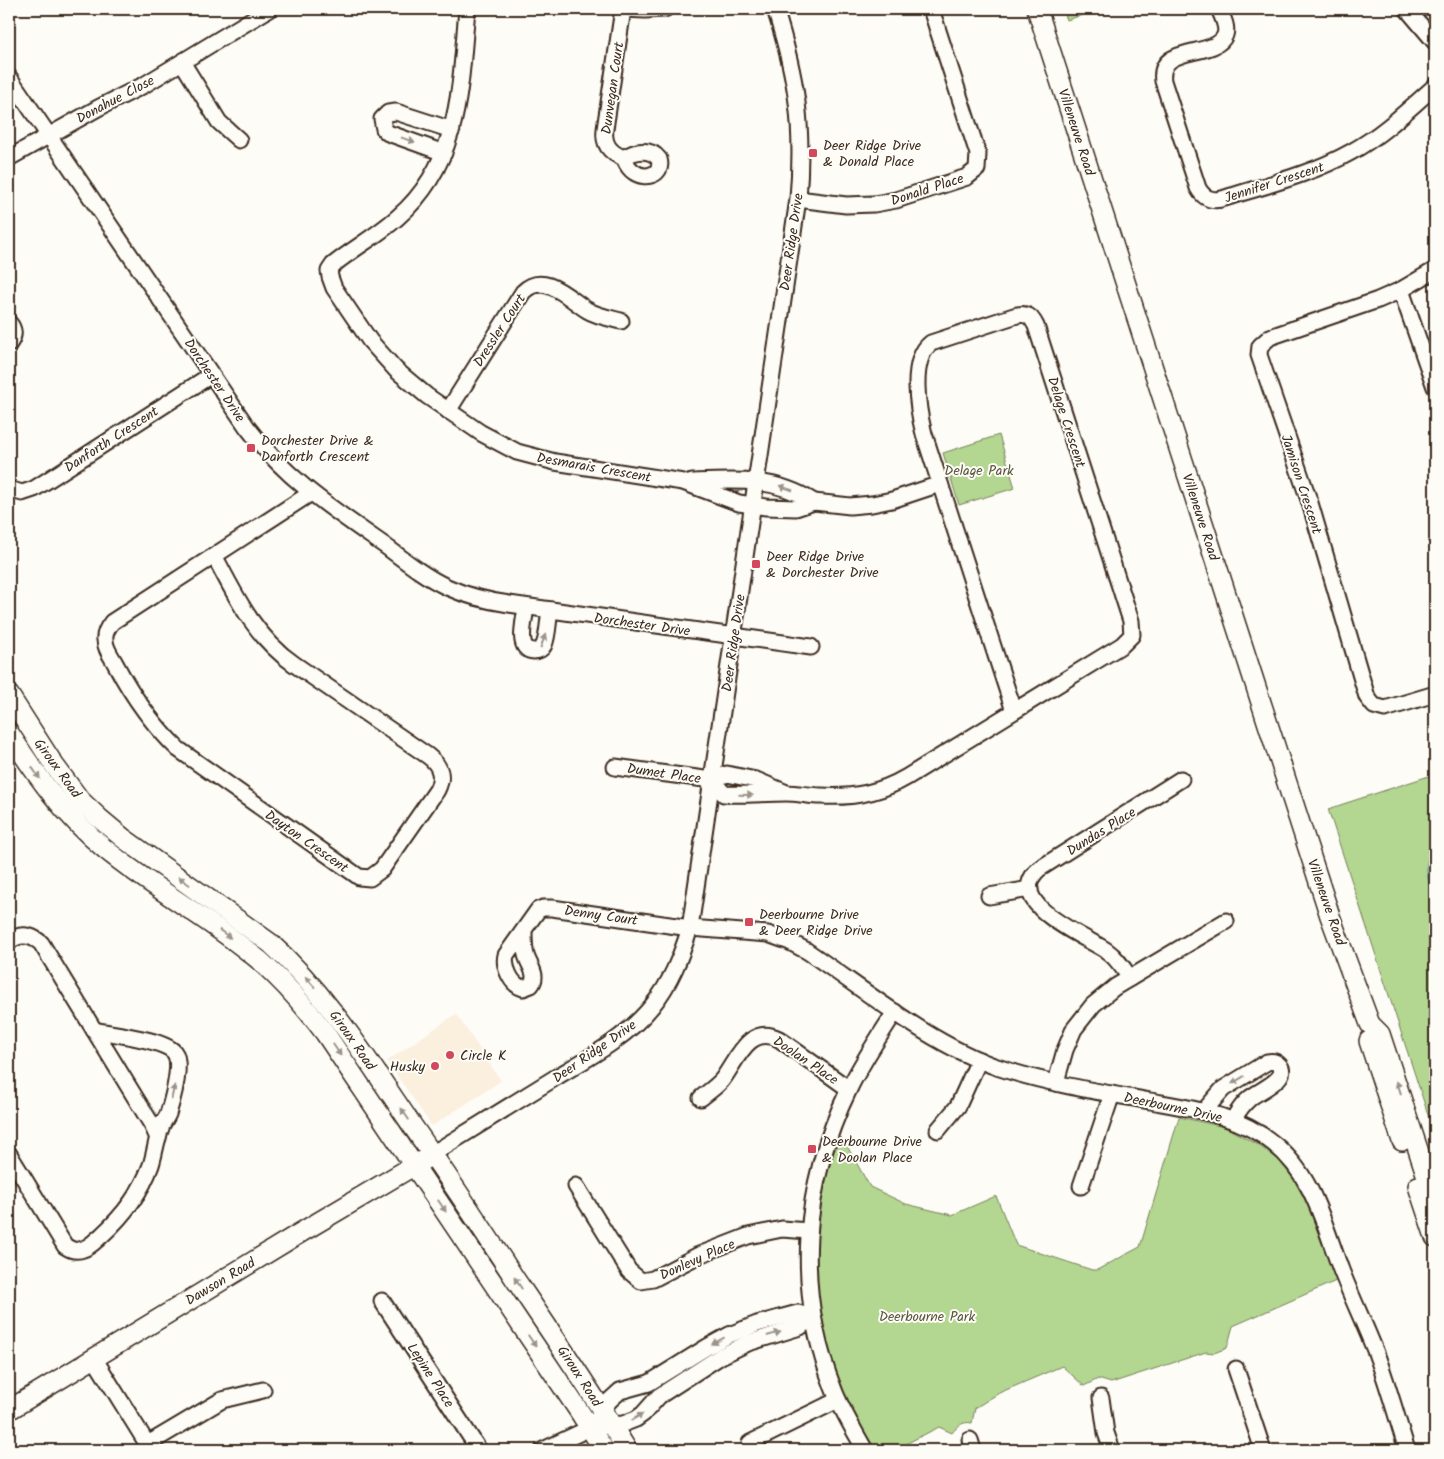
<svg xmlns="http://www.w3.org/2000/svg" width="1444" height="1459" font-family="Kalam,sans-serif">
<rect width="100%" height="100%" fill="#fdfcf7"/>
<filter id="ink" filterUnits="userSpaceOnUse"><feTurbulence type="fractalNoise" baseFrequency=".02" numOctaves="2"/><feDisplacementMap in="SourceGraphic" scale="10" xChannelSelector="R" yChannelSelector="G"/><feConvolveMatrix kernelMatrix="1 2 1 2 8 2 1 2 1" color-interpolation-filters="sRGB"/></filter>
<g filter="url(#ink)">
<polygon fill="#fbefde" points="456,1014 501,1081 432,1126 387,1061"/>
<g fill="#b3d691" stroke="#778058">
<polygon points="1063,9 1101,9 1067,20"/>
<polygon points="999,435 1015,488 959,505 943,453"/>
<polygon points="1435,774 1435,1136 1328,809"/>
<path d="M 1179,1117 L 1225,1127 L 1255,1143 L 1278,1159 L 1296,1182 L 1309,1208 L 1336,1281 L 1233,1326 L 1227,1348 L 1214,1353 L 1206,1352 L 1111,1383 L 1098,1379 L 1084,1386 L 1062,1366 L 999,1393 L 975,1408 L 972,1423 C 962,1421 958,1426 952,1433 L 939,1427 L 894,1450 L 873,1450 C 862,1429 849,1408 840,1386 C 815,1321 808,1247 825,1180 C 829,1165 834,1151 840,1137 L 847,1146 L 870,1187 L 906,1204 L 952,1215 L 996,1196 L 1016,1245 L 1092,1270 L 1097,1270 L 1140,1247 Z"/>
</g>
<path fill="#86d6e0" stroke="#689192" d="M 1435,851 L 1435,902 C 1431,890 1423,870 1429,857 C 1430,855 1433,853 1435,851 Z"/>
<g fill="none" stroke-linecap="round" stroke-linejoin="round">
<g stroke="#3b2a1e" stroke-width="19">
<g id="minor">
<path d="M 467,9 C 460,86 461,162 398,217 C 378,235 354,248 333,265 L 329,271 L 330,277 L 334,288 L 370,341 L 396,370 L 427,396 L 481,433 L 517,452 L 555,462 L 683,482 L 739,503 L 766,507 L 796,508 L 814,502 L 850,506 L 872,504 L 892,500 L 940,484"/>
<polyline points="622,9 645,10 665,9"/>
<path d="M 623,9 L 605,129 C 603,144 610,153 624,158 C 626,163 629,169 634,172 C 645,180 664,175 659,159 C 650,148 635,150 624,158"/>
<path d="M 1219,9 C 1222,16 1228,27 1225,35 C 1216,59 1157,43 1163,81 L 1198,188 C 1204,199 1213,202 1225,198 C 1267,185 1312,174 1351,152 C 1382,135 1408,110 1435,86"/>
<polyline points="1407,9 1435,42"/>
<polyline points="182,62 219,122 239,140"/>
<path d="M 9,77 L 247,427 C 286,479 331,508 384,545 C 404,560 425,577 447,587 C 467,596 488,601 509,604 L 811,647"/>
<polyline points="444,153 388,133 384,129 382,119 388,113 396,112 452,130"/>
<polyline points="9,158 98,108 144,85 269,9"/>
<polyline points="798,199 846,205 874,204 896,200 967,177 977,169 978,154 931,9"/>
<polyline points="1435,270 1401,290 1378,300 1270,337 1260,346 1259,355 1310,503 1367,697 1374,706 1385,709 1435,694"/>
<polyline points="1401,290 1435,387"/>
<path d="M 9,323 C 15,330 14,337 9,344"/>
<path d="M 448,411 L 523,292 C 544,271 568,298 587,310 C 597,316 609,318 621,321"/>
<path d="M 692,482 C 737,480 775,477 814,502"/>
<polyline points="9,489 22,493 34,489 211,375"/>
<path d="M 215,557 C 236,597 255,637 294,664 L 428,756 C 440,765 444,776 437,790 L 382,869 L 370,878 L 359,877 L 352,872 L 178,749 C 152,724 133,697 116,665 C 112,657 105,649 105,640 C 104,633 108,627 112,622 L 311,493"/>
<path d="M 526,607 C 525,619 515,651 534,651 C 538,651 542,649 544,645 C 548,636 548,621 550,610"/>
<polyline points="615,767 712,780"/>
<path d="M 712,780 L 724,794 C 745,795 765,793 786,793 C 798,793 810,796 821,796 C 853,798 880,793 907,777 L 1122,645 L 1132,635 L 1131,621 L 1036,326 C 1031,316 1027,313 1017,315 L 931,343 C 909,360 918,410 924,434 L 1014,711"/>
<polyline points="712,780 727,774 756,780 784,792"/>
<polyline points="989,896 1030,889"/>
<path d="M 524,931 C 524,939 524,948 526,955 C 529,966 539,975 531,985 L 523,988 C 511,985 503,966 506,955 L 538,910 L 543,908 L 552,908 L 690,928 L 768,934 L 790,942 L 807,951 C 866,991 933,1046 1000,1068 C 1049,1084 1100,1092 1150,1101 C 1194,1109 1239,1115 1274,1144 C 1313,1175 1324,1225 1341,1270 C 1352,1298 1365,1325 1376,1353 C 1388,1385 1397,1418 1407,1450"/>
<path d="M 9,942 C 19,933 30,934 41,943 L 152,1125 L 158,1138"/>
<path d="M 1130,978 C 1123,968 1117,958 1107,951 C 1087,937 1001,903 1039,869 L 1181,779"/>
<polyline points="1056,1082 1065,1050 1074,1029 1093,1005 1115,987 1226,921"/>
<path d="M 701,1098 C 708,1092 716,1087 722,1080 C 736,1062 749,1023 779,1039 L 849,1089"/>
<path d="M 1204,1111 L 1223,1089 L 1267,1062 C 1271,1061 1275,1061 1278,1064 C 1293,1077 1258,1091 1250,1098 C 1243,1104 1238,1111 1233,1120"/>
<polyline points="938,1130 958,1106 979,1060"/>
<path d="M 9,1154 L 65,1246 C 71,1250 76,1252 83,1249 C 90,1247 96,1240 101,1236 C 123,1216 141,1193 151,1165 C 155,1153 156,1140 161,1128 C 162,1123 166,1119 168,1114 C 172,1101 183,1063 174,1052 C 163,1039 112,1034 94,1030"/>
<path d="M 432,1154 C 474,1128 516,1102 558,1076 C 592,1056 627,1037 652,1006 C 671,983 681,956 690,928 L 798,199 C 804,126 797,78 775,9"/>
<polyline points="576,1186 629,1271 641,1281 653,1279 699,1255 748,1236 782,1229 809,1231"/>
<polyline points="1081,1186 1112,1094"/>
<polyline points="382,1301 479,1450"/>
<polyline points="94,1358 151,1450"/>
<polyline points="1236,1369 1263,1450"/>
<polyline points="1101,1398 1106,1433 1112,1450"/>
<polyline points="597,1419 609,1401 620,1391 649,1383 707,1347 729,1335 757,1324 798,1313 813,1317"/>
<polyline points="970,1440 973,1450"/>
<polyline points="750,1443 838,1400"/>
<polyline points="148,1444 222,1400 263,1390"/>
<polyline points="543,1450 590,1428 623,1424 636,1419 643,1414 659,1396 721,1356 748,1343 800,1327 813,1317"/>
<path d="M 865,1450 C 854,1430 842,1411 834,1390 C 794,1289 802,1186 849,1089 C 862,1062 879,1037 895,1012"/>
</g>
</g>
<g stroke="#3b2a1e" stroke-width="22">
<g id="major">
<polyline points="1037,9 1330,916 1370,1024 1380,1034 1435,1201"/>
<path d="M 9,695 L 54,765 L 80,800 L 99,818 L 123,838 L 270,943 C 329,996 369,1063 414,1128 C 449,1178 482,1228 515,1279 C 553,1335 592,1392 627,1450"/>
<path d="M 9,733 C 36,775 65,816 105,849 C 154,889 210,919 259,960 C 284,982 305,1006 325,1033 L 579,1411 L 604,1450"/>
<polyline points="1369,1041 1402,1141"/>
<polyline points="1418,1186 1435,1237"/>
<polyline points="9,1410 295,1236 425,1159"/>
</g>
</g>
<use href="#minor" stroke="#fdfcf7" stroke-width="15"/>
<use href="#major" stroke="#fdfcf7" stroke-width="19"/>
</g>
<defs><path id="oneway-solid" d="M-6-.8H1V-3.2L6.5 0L1 3.2V.8H-6Z" transform="scale(1.25)"/></defs>
<g fill="#9c938a">
<use href="#oneway-solid" transform="translate(408 140) rotate(20)"/>
<use href="#oneway-solid" transform="translate(786 488) rotate(-161)"/>
<use href="#oneway-solid" transform="translate(543 641) rotate(-70)"/>
<use href="#oneway-solid" transform="translate(36 773) rotate(55)"/>
<use href="#oneway-solid" transform="translate(746 795) rotate(1)"/>
<use href="#oneway-solid" transform="translate(184 881) rotate(-145)"/>
<use href="#oneway-solid" transform="translate(225 934) rotate(36)"/>
<use href="#oneway-solid" transform="translate(310 982) rotate(-131)"/>
<use href="#oneway-solid" transform="translate(337 1050) rotate(56)"/>
<use href="#oneway-solid" transform="translate(1238 1080) rotate(149)"/>
<use href="#oneway-solid" transform="translate(1399 1088) rotate(-108)"/>
<use href="#oneway-solid" transform="translate(173 1092) rotate(-77)"/>
<use href="#oneway-solid" transform="translate(405 1114) rotate(-124)"/>
<use href="#oneway-solid" transform="translate(442 1206) rotate(56)"/>
<use href="#oneway-solid" transform="translate(518 1283) rotate(-124)"/>
<use href="#oneway-solid" transform="translate(774 1334) rotate(-16)"/>
<use href="#oneway-solid" transform="translate(532 1341) rotate(56)"/>
<use href="#oneway-solid" transform="translate(718 1341) rotate(152)"/>
<use href="#oneway-solid" transform="translate(637 1417) rotate(-32)"/>
</g>
</g>
<g fill="#d1495b" stroke="#fdfcf7" stroke-width="2">
<rect x="808" y="148" width="10" height="10" rx="2.5"/>
<rect x="246" y="443" width="10" height="10" rx="2.5"/>
<rect x="751" y="559" width="10" height="10" rx="2.5"/>
<rect x="744" y="917" width="10" height="10" rx="2.5"/>
<circle cx="450" cy="1055" r="5"/>
<circle cx="435" cy="1066" r="5"/>
<rect x="807" y="1144" width="10" height="10" rx="2.5"/>
</g>
<g text-anchor="middle" stroke-width="4" stroke-linejoin="round" paint-order="stroke">
<g font-size="14" fill="#3b2a1e" stroke="#fdfcf7">
<text transform="translate(612 88) rotate(-82)" y="5">Dunvegan Court</text>
<text transform="translate(115 99) rotate(-28)" y="5">Donahue Close</text>
<text transform="translate(1077 132) rotate(72)" y="5">Villeneuve Road</text>
<text transform="translate(1274 182) rotate(-18)" y="5">Jennifer Crescent</text>
<text transform="translate(927 189) rotate(-18)" y="5">Donald Place</text>
<text transform="translate(791 242) rotate(-82)" y="5">Deer Ridge Drive</text>
<text transform="translate(499 330) rotate(-57)" y="5">Dressler Court</text>
<text transform="translate(215 380) rotate(56)" y="5">Dorchester Drive</text>
<text transform="translate(1067 422) rotate(72)" y="5">Delage Crescent</text>
<text transform="translate(111 439) rotate(-33)" y="5">Danforth Crescent</text>
<text transform="translate(594 467) rotate(10)" y="5">Desmarais Crescent</text>
<text transform="translate(1302 484) rotate(72)" y="5">Jamison Crescent</text>
<text transform="translate(1201 517) rotate(72)" y="5">Villeneuve Road</text>
<text transform="translate(642 624) rotate(8)" y="5">Dorchester Drive</text>
<text transform="translate(733 643) rotate(-82)" y="5">Deer Ridge Drive</text>
<text transform="translate(58 768) rotate(54)" y="5">Giroux Road</text>
<text transform="translate(664 773) rotate(8)" y="5">Dumet Place</text>
<text transform="translate(1101 831) rotate(-32)" y="5">Dundas Place</text>
<text transform="translate(307 841) rotate(35)" y="5">Dayton Crescent</text>
<text transform="translate(1327 902) rotate(71)" y="5">Villeneuve Road</text>
<text transform="translate(601 915) rotate(8)" y="5">Denny Court</text>
<text transform="translate(353 1040) rotate(55)" y="5">Giroux Road</text>
<text transform="translate(594 1051) rotate(-35)" y="5">Deer Ridge Drive</text>
<text transform="translate(806 1060) rotate(34)" y="5">Doolan Place</text>
<text transform="translate(1173 1107) rotate(12)" y="5">Deerbourne Drive</text>
<text transform="translate(697 1259) rotate(-24)" y="5">Donlevy Place</text>
<text transform="translate(220 1281) rotate(-31)" y="5">Dawson Road</text>
<text transform="translate(431 1375) rotate(57)" y="5">Lepine Place</text>
<text transform="translate(580 1376) rotate(57)" y="5">Giroux Road</text>
</g>
<g font-size="14" fill="#3b2a1e" stroke="#fdfcf7" text-anchor="start">
<text x="823" y="150">Deer Ridge Drive<tspan x="823" dy="16">&amp; Donald Place</tspan></text>
<text x="261" y="445">Dorchester Drive &amp;<tspan x="261" dy="16">Danforth Crescent</tspan></text>
<text x="766" y="561">Deer Ridge Drive<tspan x="766" dy="16">&amp; Dorchester Drive</tspan></text>
<text x="759" y="919">Deerbourne Drive<tspan x="759" dy="16">&amp; Deer Ridge Drive</tspan></text>
<text x="460" y="1060">Circle K</text>
<text x="425" y="1071" text-anchor="end">Husky</text>
<text x="822" y="1146">Deerbourne Drive<tspan x="822" dy="16">&amp; Doolan Place</tspan></text>
</g>
<g font-size="14" fill="#59553b" stroke="#fdfcf7">
<text x="979" y="475">Delage Park</text>
<text x="927" y="1321">Deerbourne Park</text>
</g>
</g>
<rect width="1444" height="1459" fill="none" stroke="#fdfcf7" stroke-width="30"/>
<rect x="15" y="15" width="1414" height="1429" fill="none" stroke="#3b2a1e" stroke-width="2" filter="url(#ink)"/>
</svg>
